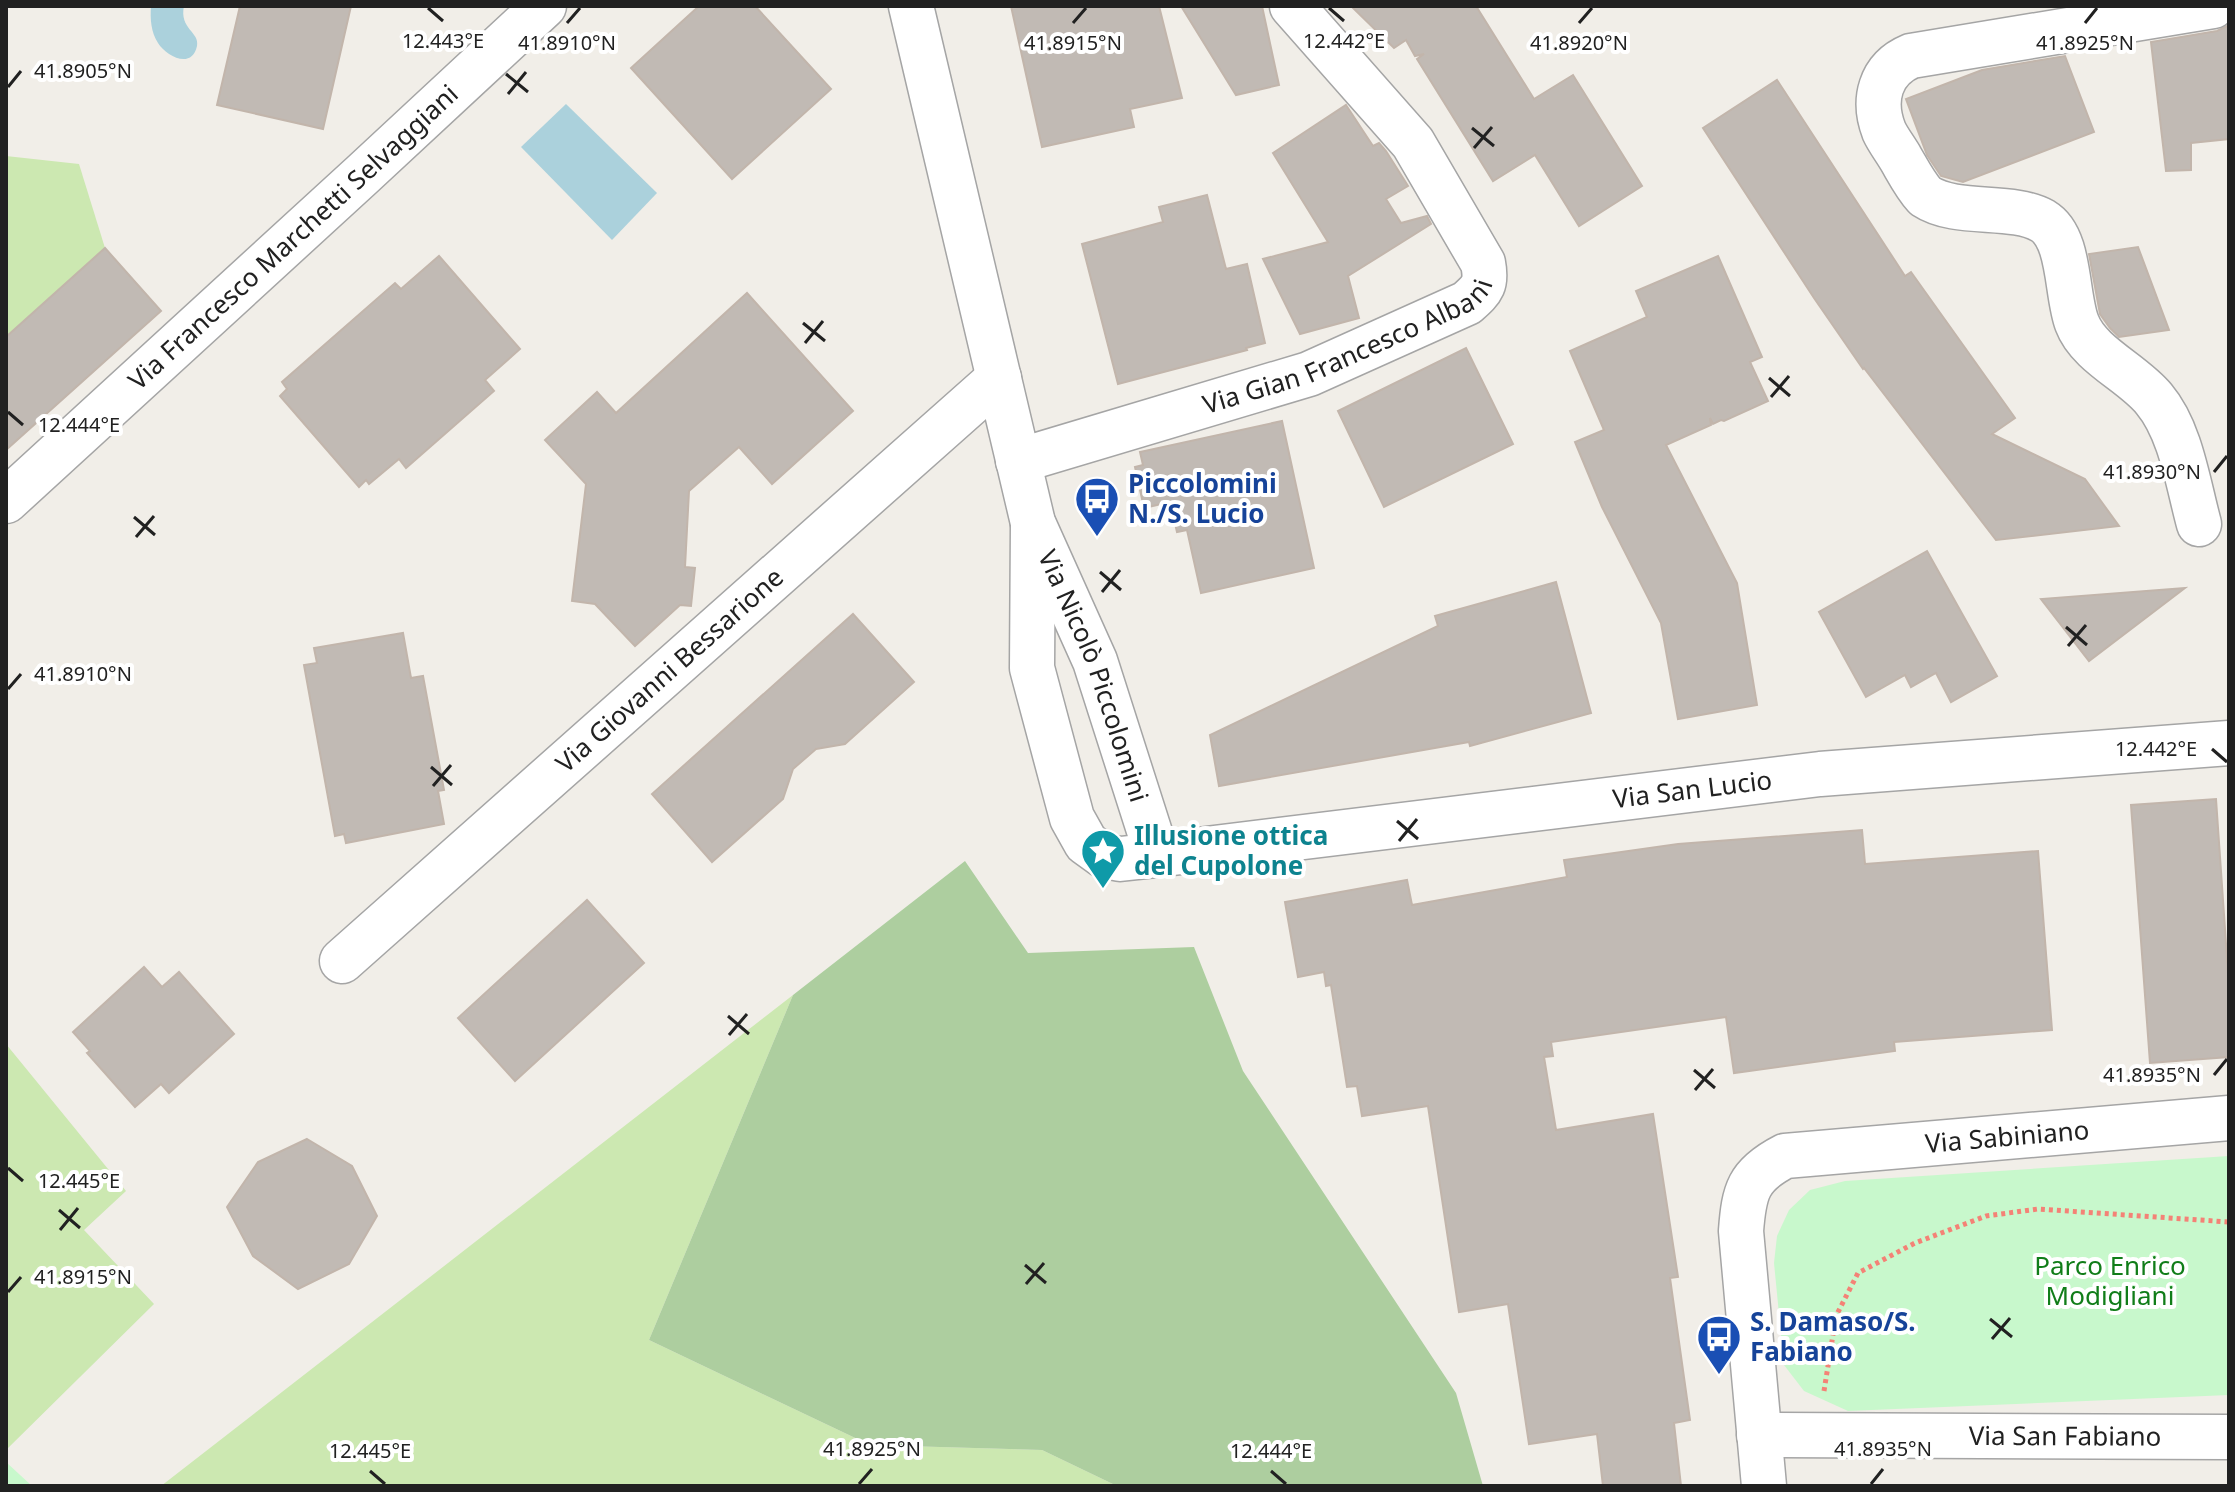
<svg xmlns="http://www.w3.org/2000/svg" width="2235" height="1492" font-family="'Noto Sans',sans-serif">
<rect width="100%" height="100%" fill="#f1eee8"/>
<g fill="#cce8b1">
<polygon points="6,156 79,164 105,248 6,337"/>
<polygon points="793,995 649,1340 870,1445 1042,1450 1117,1486 161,1486"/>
<polygon points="6,1044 126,1191 84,1230 154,1304 6,1450"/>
</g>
<polygon fill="#adce9f" points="965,861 1028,953 1194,947 1243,1071 1456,1393 1483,1486 1117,1486 1042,1450 870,1445 649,1340 793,995"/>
<g fill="#c8f8cc">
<polygon points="2229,1156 2229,1395 1848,1411 1804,1391 1784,1365 1774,1263 1777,1236 1789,1210 1810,1190 1845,1181"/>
<polygon points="6,1462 32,1486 6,1486"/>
</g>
<g fill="#abd1dc">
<path d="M 151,6 L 184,6 C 179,29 200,32 197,46 C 192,70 166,56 158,43 C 151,32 150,19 151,6 Z"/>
<polygon points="566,104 657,193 612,240 521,147"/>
</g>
<g fill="#c1bab4" stroke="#c2b5ab" stroke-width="2">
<polygon points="240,6 351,6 323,129 217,105"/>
<polygon points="699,6 755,6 831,89 732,179 631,68"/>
<polygon points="1011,6 1159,6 1182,98 1130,109 1134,127 1042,147"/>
<polygon points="1181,6 1262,6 1279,85 1236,95"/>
<polygon points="1351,6 1476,6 1534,99 1573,75 1642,186 1579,226 1535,155 1493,181 1417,59 1424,54 1415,56 1406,40 1394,48"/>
<polygon points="2229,25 2229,139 2191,143 2191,170 2166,171 2151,42 2217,31"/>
<polygon points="2065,56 2094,132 1963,182 1941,176 1927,155 1906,99 1982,70"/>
<polygon points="1777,80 1905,276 1911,272 2015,418 1992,434 2085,479 2119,526 1996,540 1864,368 1863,369 1814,298 1703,128"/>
<polygon points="1346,105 1373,146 1379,143 1386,151 1408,186 1386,199 1401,223 1427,216 1431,224 1348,276 1359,318 1300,334 1263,259 1328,242 1273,153"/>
<polygon points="1207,195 1226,269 1247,264 1265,343 1246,348 1247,350 1118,384 1082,244 1163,222 1159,207"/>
<polygon points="2138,247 2169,330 2119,337 2110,328 2100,314 2089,254"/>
<polygon points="105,248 161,311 6,450 6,337"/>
<polygon points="439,256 520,349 485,380 494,391 406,468 399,459 369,484 366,480 359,487 280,396 287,389 282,382 395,283 401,289"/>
<polygon points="1718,256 1762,357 1750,362 1768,401 1724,421 1721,420 1713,424 1710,418 1711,425 1666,445 1737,583 1757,705 1678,719 1661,623 1602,507 1575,442 1604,430 1570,351 1647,317 1636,291"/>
<polygon points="747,293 853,411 772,484 739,447 689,491 685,567 695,568 691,606 680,605 635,646 595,604 572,601 586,484 545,440 597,392 616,413"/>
<polygon points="1466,348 1513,444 1384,507 1338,411"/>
<polygon points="1282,421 1314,568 1201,593 1187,530 1177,532 1170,502 1144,508 1135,467 1143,465 1140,452"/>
<polygon points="1927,551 1997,676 1951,702 1936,673 1911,687 1905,675 1866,697 1819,612"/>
<polygon points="1556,582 1591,713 1470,746 1469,742 1219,786 1210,735 1438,626 1435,616"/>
<polygon points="2185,588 2089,661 2041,599"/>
<polygon points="853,614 914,682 845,744 816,749 793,769 783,799 712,862 652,794"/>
<polygon points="403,633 411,678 423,676 444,790 438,791 444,824 346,843 344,834 335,836 304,665 317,663 314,648"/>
<polygon points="2216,799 2229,987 2229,1057 2150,1063 2131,805"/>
<polygon points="1862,830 1865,864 2038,851 2052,1030 1894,1042 1895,1051 1734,1073 1726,1017 1551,1042 1553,1056 1544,1057 1556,1130 1653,1114 1678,1277 1670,1278 1690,1420 1674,1423 1681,1486 1603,1486 1597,1434 1529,1444 1508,1304 1459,1312 1428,1106 1362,1116 1357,1086 1347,1087 1331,985 1326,986 1324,972 1298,977 1285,902 1407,880 1412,905 1567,877 1564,860 1678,844"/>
<polygon points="587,900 644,963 515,1081 458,1018"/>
<polygon points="144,967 162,987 179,972 234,1034 169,1093 161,1084 135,1107 87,1053 90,1051 73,1032"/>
<polygon points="307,1139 352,1166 377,1216 349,1264 298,1289 253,1256 227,1207 258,1162"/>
</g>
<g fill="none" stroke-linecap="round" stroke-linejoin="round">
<g stroke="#a5a5a5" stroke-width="47">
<g id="minor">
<path id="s1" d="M 911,6 L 1033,523 L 1095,661 L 1157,855"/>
<path id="s2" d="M 1018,461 L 1309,374 L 1467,303 C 1483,289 1487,284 1483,263 L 1413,143 L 1292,6"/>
<path id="s3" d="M 6,501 L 362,175 L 544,6"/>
<path id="s4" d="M 1033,523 L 1032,668 L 1072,818 L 1086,843 L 1104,856 L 1120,859 L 1157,855 L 1820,774 L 2229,743"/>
<path d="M 2199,524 C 2188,484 2181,431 2154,399 C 2133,373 2089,355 2077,323 C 2066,295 2071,238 2043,221 C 2011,203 1957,217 1925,196 C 1915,185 1908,171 1901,159 C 1896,150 1888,140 1884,131 C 1872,100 1880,69 1911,56 L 2213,6"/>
<path id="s5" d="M 342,961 L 999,378"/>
<path id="s6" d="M 1759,1435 L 2229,1437"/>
<path id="s7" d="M 1764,1486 L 1741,1231 C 1744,1191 1748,1175 1785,1156 L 2229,1118"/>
</g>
</g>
<polyline stroke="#f48276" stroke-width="5" stroke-dasharray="4 4" stroke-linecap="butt" points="1824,1391 1836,1316 1858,1273 1915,1243 1986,1216 2038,1209 2229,1222"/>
<use href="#minor" stroke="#fff" stroke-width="44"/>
</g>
<path fill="none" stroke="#212121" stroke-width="3" d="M 428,8 L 443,21M 1329,8 L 1344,21M 567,23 L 580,8M 1073,23 L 1086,8M 1579,23 L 1592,8M 2085,23 L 2097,8M 506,74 L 528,92M 8,87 L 21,71M 508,94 L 526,72M 1472,128 L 1494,146M 1474,148 L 1492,127M 803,323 L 825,341M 805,343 L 823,321M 1769,378 L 1790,396M 1771,397 L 1789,376M 8,412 L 23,425M 2214,472 L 2227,456M 134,517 L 155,535M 136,537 L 154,516M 1100,572 L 1121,590M 1102,592 L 1120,570M 2066,627 L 2087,645M 2068,646 L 2086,625M 8,689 L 21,674M 2212,749 L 2227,762M 431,767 L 452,785M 433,786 L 451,765M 1397,821 L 1418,839M 1399,841 L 1417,819M 728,1016 L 749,1034M 729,1035 L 747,1014M 1694,1070 L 1715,1088M 2214,1075 L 2227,1059M 1695,1090 L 1713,1069M 8,1168 L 23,1181M 59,1210 L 80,1228M 60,1230 L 78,1208M 1025,1265 L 1046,1283M 1026,1284 L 1044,1263M 8,1292 L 21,1277M 1990,1319 L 2012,1337M 1992,1339 L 2010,1318M 370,1471 L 385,1484M 1271,1471 L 1286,1484M 859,1484 L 872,1469M 1871,1484 L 1883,1469"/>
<defs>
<g id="bus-pin" transform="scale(2.3)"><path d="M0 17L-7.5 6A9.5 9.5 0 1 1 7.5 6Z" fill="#1a4fb4" stroke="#fff"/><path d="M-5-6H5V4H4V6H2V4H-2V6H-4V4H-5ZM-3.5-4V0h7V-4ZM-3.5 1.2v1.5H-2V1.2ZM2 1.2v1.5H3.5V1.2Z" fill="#fff"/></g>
<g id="sight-pin" transform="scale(2.3)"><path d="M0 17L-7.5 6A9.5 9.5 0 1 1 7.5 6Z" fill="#0f9aa8" stroke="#fff"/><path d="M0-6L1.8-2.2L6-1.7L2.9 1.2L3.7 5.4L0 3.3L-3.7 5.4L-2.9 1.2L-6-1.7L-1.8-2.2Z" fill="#fff"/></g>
</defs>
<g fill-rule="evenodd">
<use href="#bus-pin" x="1097" y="499"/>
<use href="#sight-pin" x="1103" y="851"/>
<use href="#bus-pin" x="1719" y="1337"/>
</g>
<g text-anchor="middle" stroke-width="8" stroke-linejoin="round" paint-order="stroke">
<g font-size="26" fill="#212121" stroke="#fff">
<text dy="9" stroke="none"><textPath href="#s3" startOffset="390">Via Francesco Marchetti Selvaggiani</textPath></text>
<text dy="9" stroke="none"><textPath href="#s2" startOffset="350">Via Gian Francesco Albani</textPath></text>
<text dy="9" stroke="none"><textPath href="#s5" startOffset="438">Via Giovanni Bessarione</textPath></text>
<text dy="9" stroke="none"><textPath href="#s1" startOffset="696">Via Nicolò Piccolomini</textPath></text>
<text dy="9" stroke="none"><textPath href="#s4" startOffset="944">Via San Lucio</textPath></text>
<text dy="9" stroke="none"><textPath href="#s7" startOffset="572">Via Sabiniano</textPath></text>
<text dy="9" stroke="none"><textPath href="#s6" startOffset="306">Via San Fabiano</textPath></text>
</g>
<g font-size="26" font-weight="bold" fill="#164399" stroke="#fff" text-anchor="start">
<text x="1128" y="493">Piccolomini<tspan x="1128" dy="30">N./S. Lucio</tspan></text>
<text x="1750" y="1331">S. Damaso/S.<tspan x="1750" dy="30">Fabiano</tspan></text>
</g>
<g font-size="26" font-weight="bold" fill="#0d838f" stroke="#fff" text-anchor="start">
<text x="1134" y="845">Illusione ottica<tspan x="1134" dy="30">del Cupolone</tspan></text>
</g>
<g font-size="26" fill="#117d19" stroke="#fff">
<text x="2110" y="1275">Parco Enrico<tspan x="2110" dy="30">Modigliani</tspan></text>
</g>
</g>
<g font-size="20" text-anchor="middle" fill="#212121" stroke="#fff" stroke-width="8" stroke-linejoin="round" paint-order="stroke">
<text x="443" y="48">12.443°E</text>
<text x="1344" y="48">12.442°E</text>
<text x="567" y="50">41.8910°N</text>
<text x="1073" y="50">41.8915°N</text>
<text x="1579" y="50">41.8920°N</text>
<text x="2085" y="50">41.8925°N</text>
<text x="83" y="78">41.8905°N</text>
<text x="79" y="432">12.444°E</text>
<text x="2152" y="479">41.8930°N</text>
<text x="83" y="681">41.8910°N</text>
<text x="2156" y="756">12.442°E</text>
<text x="2152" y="1082">41.8935°N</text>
<text x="79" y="1188">12.445°E</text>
<text x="83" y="1284">41.8915°N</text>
<text x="872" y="1456">41.8925°N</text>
<text x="1883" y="1456">41.8935°N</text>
<text x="370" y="1458">12.445°E</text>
<text x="1271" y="1458">12.444°E</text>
</g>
<rect width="2235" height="1492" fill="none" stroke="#212121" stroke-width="16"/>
</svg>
